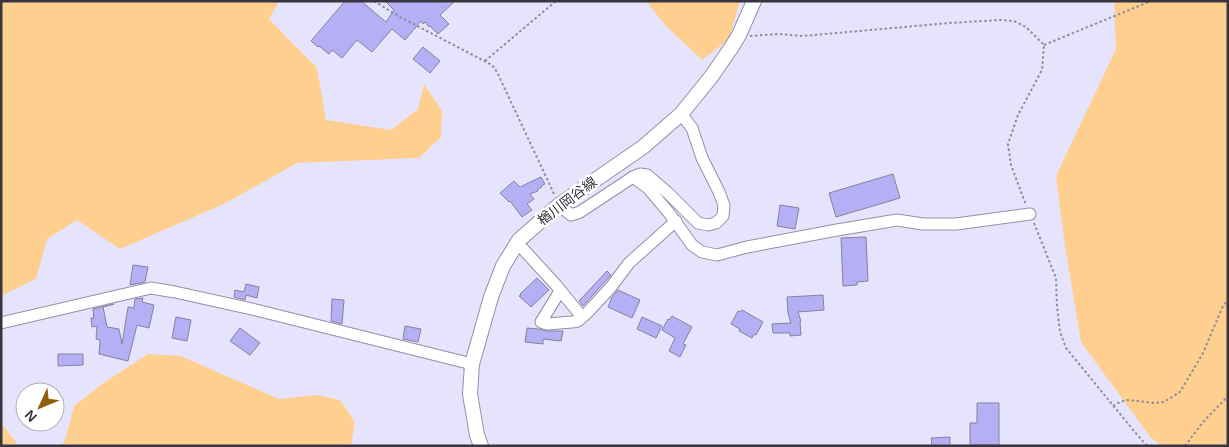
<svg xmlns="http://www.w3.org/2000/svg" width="1229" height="447" font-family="Arial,'Noto Sans JP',sans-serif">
<rect width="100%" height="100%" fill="#e6e4fd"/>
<g fill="#fecf8f">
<polygon points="1,1 279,1 269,19 317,68 326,120 391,130 418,109 424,84 442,111 441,137 419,158 297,163 226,203 120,249 77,220 47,239 36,279 1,296"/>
<polygon points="646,1 740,1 729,39 702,60 666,26"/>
<polygon points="1114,1 1228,1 1228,446 1162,446 1151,438 1081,342 1065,246 1056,176 1116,49"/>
<polygon points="148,354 181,356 279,399 316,395 340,400 355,422 351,446 60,446 65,441 74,406 102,384"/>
<polygon points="1,423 19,446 1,446"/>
</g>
<g fill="#b7aff6" stroke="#848299">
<polygon points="345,1 361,1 386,22 394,10 385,1 455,1 440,15 449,24 438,34 430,26 429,27 425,22 423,24 421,21 405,40 392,29 372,52 357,40 342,58 332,50 329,54 319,46 318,47 311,41"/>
<polygon points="423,47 440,61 430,73 413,59"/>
<polygon points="893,174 900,198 836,217 829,193"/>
<polygon points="541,177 545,184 541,186 542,187 537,190 538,191 530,194 534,199 527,204 532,210 522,217 510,201 509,202 500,193 514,181 520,187"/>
<polygon points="780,205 799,208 795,229 777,226"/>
<polygon points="866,237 868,281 857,282 857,285 843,286 841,238"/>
<polygon points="133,265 148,267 145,282 130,285"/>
<polygon points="607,271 611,275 583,306 579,301"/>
<polygon points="537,278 549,290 531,307 519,296 521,295 520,294"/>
<polygon points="246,284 259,287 257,298 246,295 245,300 234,297 235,290 244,292"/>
<polygon points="618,290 640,300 632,318 608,307 612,297"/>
<polygon points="823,295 824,310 798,312 801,321 800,322 801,335 790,336 790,333 773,333 772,324 791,323 788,313 787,297"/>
<polygon points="143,298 142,302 154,305 149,328 137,325 128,361 99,354 100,340 96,339 97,326 92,327 91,318 94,318 93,309 114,304 103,307 107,327 119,329 122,344 128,307 134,308 135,299"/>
<polygon points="332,299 344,300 342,324 331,321"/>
<polygon points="742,310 763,322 756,335 754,334 752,338 739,331 740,329 731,324 738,311 740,312"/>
<polygon points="672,316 692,327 683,344 686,345 680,357 669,351 675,338 662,330 668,319 669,320"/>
<polygon points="176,317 191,320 187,341 172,338"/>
<polygon points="642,317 662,326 656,338 637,329"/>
<polygon points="405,326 421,329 418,342 403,339"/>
<polygon points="240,328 260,343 250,355 230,341"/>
<polygon points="527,328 538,329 547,331 563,331 561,341 543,339 543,344 525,342"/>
<polygon points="58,354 83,354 83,365 58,366"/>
<polygon points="977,403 999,403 999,445 970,445 970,423 977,423"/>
<polygon points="950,437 950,446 932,446 931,438"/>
</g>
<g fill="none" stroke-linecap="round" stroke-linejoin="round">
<g stroke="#9290a7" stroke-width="13">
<g id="minor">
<polyline points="633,177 648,188 669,213 692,245 702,252 717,255 747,247 837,230 897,220 923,224 956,224 1030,214"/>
<polyline points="559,205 571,215 580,212 633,177 640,174 647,175 668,193 698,223 708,225 716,223 723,216 724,205 719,192 702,158 692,128 681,114"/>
<polyline points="523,249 556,285 582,317"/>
<polyline points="560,291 541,322 547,324 572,322 578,321 587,313 611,287 629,263 676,221"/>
<polyline points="1,323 151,288 175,292 256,310 472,364"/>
</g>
</g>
<g stroke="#9290a7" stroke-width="16">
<polyline id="major" points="481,446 477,435 470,394 472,364 491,297 503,266 519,240 559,205 643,147 681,114 711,77 731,48 739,35 754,1"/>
</g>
<g stroke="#8e8d9e" stroke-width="2" stroke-dasharray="2.5 2.5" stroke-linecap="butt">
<polyline points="374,1 400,17 492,65 497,72 555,196"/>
<polyline points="750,36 778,34 803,36 949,23 1000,20 1014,21 1026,27 1044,45 1042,70 1018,115 1008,144 1011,165 1026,205"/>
<polyline points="1044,45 1151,1"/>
<polyline points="485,61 556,1"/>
<polyline points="1034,223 1056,278 1057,306 1060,332 1066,348 1134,431 1147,446"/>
<polyline points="1113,406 1118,403 1126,400 1155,403 1164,402 1180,392 1203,353 1222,308 1228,299"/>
<polyline points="1185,446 1203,422 1228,396"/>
</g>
<use href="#minor" stroke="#fff" stroke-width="11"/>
<use href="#major" stroke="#fff" stroke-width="14"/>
</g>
<g text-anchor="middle" stroke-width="5" stroke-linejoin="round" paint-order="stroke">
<g font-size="14" fill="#373640" stroke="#fff">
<text transform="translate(567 201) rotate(-37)" y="5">楢川岡谷線</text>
</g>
</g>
<rect width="1229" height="447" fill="none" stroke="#373640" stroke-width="5"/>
<g transform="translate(40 407) rotate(226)"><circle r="24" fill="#ffffff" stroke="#afafb3"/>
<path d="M0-4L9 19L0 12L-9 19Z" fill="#90610d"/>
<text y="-8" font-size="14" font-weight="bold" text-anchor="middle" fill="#373640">N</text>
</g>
</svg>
